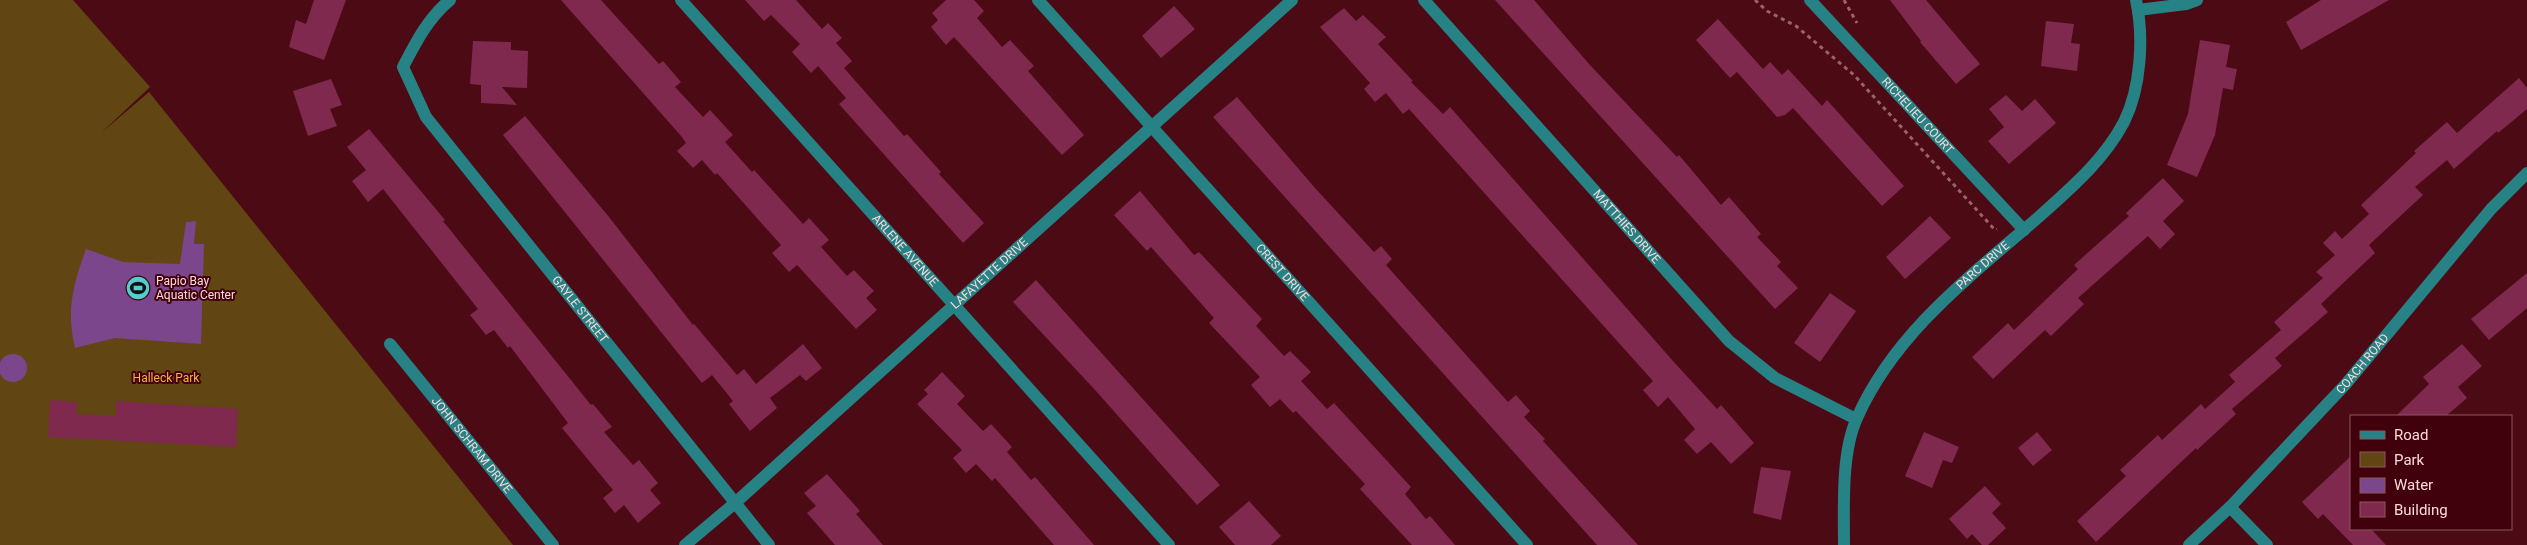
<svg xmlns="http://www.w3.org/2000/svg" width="2527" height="545" font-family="Roboto,sans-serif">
<rect width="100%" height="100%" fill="#4c0a15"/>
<polygon fill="#614512" points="0,0 73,0 150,87 101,133 149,92 513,545 0,545"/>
<g fill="#7c468d">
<path d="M 196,221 L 194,244 L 204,244 L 201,344 L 115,338 L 75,348 C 66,310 73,285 86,249 L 123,262 L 180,264 L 186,222 Z"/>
<circle cx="13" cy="368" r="14"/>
</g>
<g fill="#7f294e">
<polygon points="314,0 346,0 324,60 289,47 296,20 306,24"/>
<polygon points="561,0 601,0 659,64 663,61 681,82 675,87 703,117 710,110 733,135 725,142 752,172 754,170 803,224 809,218 829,240 821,247 847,276 854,270 874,291 866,298 877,310 856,329 797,265 789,272 772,253 781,245 717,173 715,175 702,160 693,168 677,151 686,143 682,137"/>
<polygon points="745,0 796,0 822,29 828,23 842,38 836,43 852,61 844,68 904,136 907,134 941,172 939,174 984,223 963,243 839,104 846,98 818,66 811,73 792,52 800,44 771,15 764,21"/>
<polygon points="946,0 974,0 984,11 977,18 1002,47 1010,40 1034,66 1028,71 1084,135 1062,155 954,37 946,45 931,27 938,20 932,13"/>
<polygon points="1495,0 1534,0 1589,64 1677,157 1679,155 1721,205 1729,197 1761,234 1757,237 1781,262 1777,266 1798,288 1775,309"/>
<polygon points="1890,0 1926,0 1980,64 1956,84 1920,42 1921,41"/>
<polygon points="2321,0 2389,0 2301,50 2286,22"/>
<polygon points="1174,6 1195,29 1161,58 1142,36"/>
<polygon points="1344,8 1356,21 1363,15 1386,37 1378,44 1413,81 1411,82 1443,114 1450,107 1673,361 1717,409 1721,405 1754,443 1731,464 1711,442 1697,454 1684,440 1695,429 1668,397 1658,407 1643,390 1653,381 1409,109 1403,114 1386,93 1375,102 1364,89 1370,83 1320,27"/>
<polygon points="1718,19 1763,69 1770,62 1782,75 1788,69 1822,106 1827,100 1904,186 1882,206 1793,108 1785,115 1777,117 1737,72 1730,78 1696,40"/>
<polygon points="2046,21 2074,24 2071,43 2080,44 2077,71 2041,66"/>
<polygon points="2200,40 2230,45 2226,67 2237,69 2233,90 2223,88 2215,135 2197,177 2167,165 2188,114"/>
<polygon points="473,41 511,42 511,50 528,51 527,88 502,87 517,105 481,103 481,85 470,84"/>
<polygon points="2519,78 2527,88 2527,109 2498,133 2497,131 2454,169 2447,160 2415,187 2423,195 2369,245 2375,253 2321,304 2328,312 2275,358 2282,366 2232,409 2236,414 2197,450 2196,448 2096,542 2077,521 2126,476 2120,470 2158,435 2162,440 2201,404 2205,409 2235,382 2229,375 2281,330 2274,322 2323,278 2316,272 2335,255 2323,243 2335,231 2342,239 2369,214 2361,205 2416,153 2414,151 2447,122 2457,133"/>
<polygon points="331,79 342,105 330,109 337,126 308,136 293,91"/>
<polygon points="2006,95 2022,111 2035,99 2056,123 2009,164 1988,141 2004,127 1989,109"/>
<polygon points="1237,97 1315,188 1374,252 1381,246 1392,259 1386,265 1508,402 1516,395 1530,411 1524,417 1545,439 1543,441 1638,545 1597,545 1213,117"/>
<polygon points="525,116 609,217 693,325 694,324 737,375 744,369 756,384 803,344 822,368 806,381 800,375 770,398 777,408 750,431 729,404 733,401 712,375 702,383 503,135"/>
<polygon points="369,129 445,220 443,221 591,405 593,404 612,427 604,432 633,465 639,460 658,483 650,490 661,503 638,523 624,505 615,513 603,498 613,490 562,428 568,423 510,346 508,348 494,330 486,335 470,315 478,309 383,189 368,202 352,181 366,170 347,147"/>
<polygon points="2163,178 2184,201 2163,221 2175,234 2160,249 2148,236 2078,298 2084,304 2051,336 2045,330 1993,379 1972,357 2008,323 2014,330 2078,269 2074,265 2129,216 2126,213"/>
<polygon points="1140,191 1194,255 1199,252 1262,319 1256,326 1284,356 1290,351 1311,372 1301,381 1327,409 1334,403 1411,487 1405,494 1426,519 1430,516 1455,545 1412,545 1360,489 1365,484 1296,411 1293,413 1280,399 1270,407 1251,385 1260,377 1209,323 1214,318 1151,247 1147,251 1114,215"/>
<polygon points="1930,216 1951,238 1905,279 1886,257"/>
<polygon points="2527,273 2527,308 2489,340 2471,319"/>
<polygon points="1036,280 1220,485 1197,505 1096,391 1013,302"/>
<polygon points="1830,293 1856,311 1820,362 1794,343"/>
<polygon points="2462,344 2482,366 2458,387 2467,398 2446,416 2396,416 2429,384 2423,377"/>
<polygon points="942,372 965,396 957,404 983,431 991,424 1012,447 1007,452 1031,480 1035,477 1094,545 1054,545 995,478 992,481 976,464 966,473 953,458 962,450 917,404 928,394 924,390"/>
<polygon points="50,400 77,402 76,414 116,416 116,401 238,409 236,447 48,437"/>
<polygon points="1924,432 1959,447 1952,463 1943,460 1932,488 1905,476"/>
<polygon points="2037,432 2052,450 2033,466 2018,448"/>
<polygon points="2351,456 2351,529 2371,529 2386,545 2353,545 2323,514 2318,519 2302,502"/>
<polygon points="1761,467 1791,471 1781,520 1753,513"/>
<polygon points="827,474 860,511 856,514 883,545 835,545 807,513 816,506 804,493"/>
<polygon points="1985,486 2001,504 1992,513 2006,528 1988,545 1982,545 1972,534 1967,539 1949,519"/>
<polygon points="1249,501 1281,536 1271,545 1235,545 1219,527"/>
</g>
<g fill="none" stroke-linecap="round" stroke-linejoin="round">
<g stroke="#98636a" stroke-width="3" stroke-dasharray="4 4" stroke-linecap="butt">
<polyline points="1755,0 1767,11 1796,26 1854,75 1995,230 1997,229"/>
<polyline points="1844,0 1857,23"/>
</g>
<g stroke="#268284" stroke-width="12">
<path id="s1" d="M 450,0 C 428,18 416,42 403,67 L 426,117 L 769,545"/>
<path id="s2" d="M 681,0 L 1169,545"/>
<path id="s3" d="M 1038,0 L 1527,545"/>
<path id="s4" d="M 1424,0 L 1729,341 L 1775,378 L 1856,419"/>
<path id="s5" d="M 1810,0 L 2024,230"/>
<polyline points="2138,10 2186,4 2197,0"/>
<path id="s6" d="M 390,344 L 553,545"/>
<polyline points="2230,507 2267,545"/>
<path id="s7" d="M 685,545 L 735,503 L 1292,0"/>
<path id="s8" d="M 1844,545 C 1844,507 1841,453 1857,418 C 1895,332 1972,275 2041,215 C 2072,187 2104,160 2124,122 C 2141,88 2144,37 2136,0"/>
<path id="s9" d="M 2189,545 L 2230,507 L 2345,385 L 2491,209 L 2527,173"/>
</g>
</g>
<defs>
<g id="stadium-disc" transform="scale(1.25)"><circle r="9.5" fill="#52cdd0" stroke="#40000c"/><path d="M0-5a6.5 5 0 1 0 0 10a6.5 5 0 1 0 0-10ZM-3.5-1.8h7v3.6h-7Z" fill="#111"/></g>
</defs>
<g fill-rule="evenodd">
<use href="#stadium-disc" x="138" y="288"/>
</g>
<g text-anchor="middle" stroke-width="4" stroke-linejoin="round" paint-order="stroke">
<g font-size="12" fill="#fcdada" stroke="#40000c">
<text dy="4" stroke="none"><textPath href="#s5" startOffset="158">RICHELIEU COURT</textPath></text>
<text dy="4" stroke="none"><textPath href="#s4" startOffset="304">MATTHIES DRIVE</textPath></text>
<text dy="4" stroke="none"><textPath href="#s2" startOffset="336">ARLENE AVENUE</textPath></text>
<text dy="4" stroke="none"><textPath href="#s8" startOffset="328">PARC DRIVE</textPath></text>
<text dy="4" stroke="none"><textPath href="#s7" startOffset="408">LAFAYETTE DRIVE</textPath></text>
<text dy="4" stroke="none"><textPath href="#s3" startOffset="366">CREST DRIVE</textPath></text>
<text dy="4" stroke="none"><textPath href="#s1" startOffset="384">GAYLE STREET</textPath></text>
<text dy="4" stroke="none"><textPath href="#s9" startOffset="251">COACH ROAD</textPath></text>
<text dy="4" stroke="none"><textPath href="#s6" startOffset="130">JOHN SCHRAM DRIVE</textPath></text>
</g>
<g font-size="12" fill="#fcdada" stroke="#40000c" text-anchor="start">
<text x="156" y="285">Papio Bay<tspan x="156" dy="14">Aquatic Center</tspan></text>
</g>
<g font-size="12" fill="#fbb536" stroke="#40000c">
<text x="166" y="382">Halleck Park</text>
</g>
</g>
<rect x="2350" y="415" width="162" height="115" fill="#40000c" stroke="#8b575e"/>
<rect x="2360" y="431" width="25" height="8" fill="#268284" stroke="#8b575e"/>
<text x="2394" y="440" font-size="15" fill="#fcdada">Road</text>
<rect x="2360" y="452" width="25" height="15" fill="#614512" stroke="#8b575e"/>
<text x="2394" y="465" font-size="15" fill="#fcdada">Park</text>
<rect x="2360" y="478" width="25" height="15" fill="#7c468d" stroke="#8b575e"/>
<text x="2394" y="490" font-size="15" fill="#fcdada">Water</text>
<rect x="2360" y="502" width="25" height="15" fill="#7f294e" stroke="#8b575e"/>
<text x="2394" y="515" font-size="15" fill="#fcdada">Building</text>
</svg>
